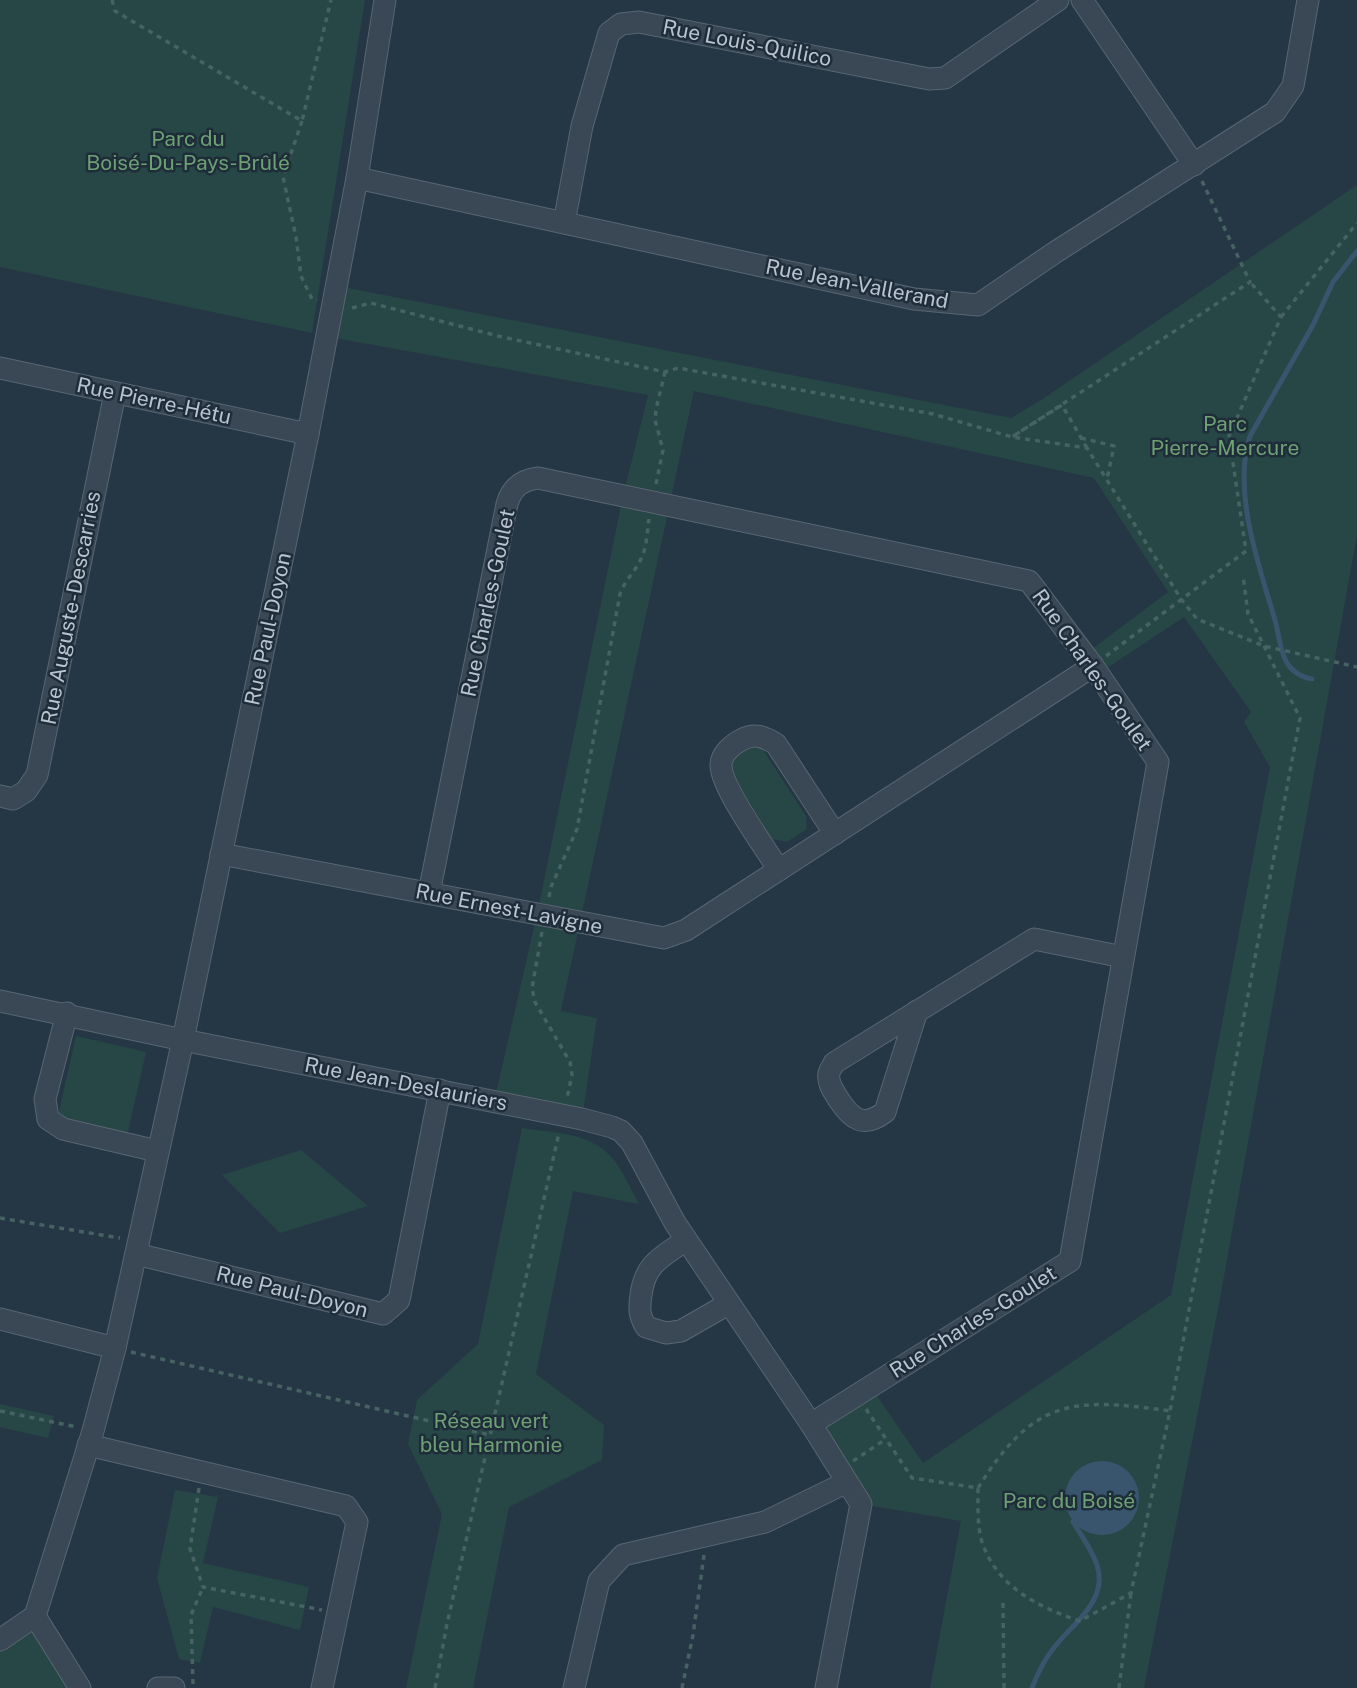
<svg xmlns="http://www.w3.org/2000/svg" width="1357" height="1688" font-family="'Public Sans',sans-serif">
<rect width="100%" height="100%" fill="#253745"/>
<g fill="#274646">
<polygon points="0,0 365,0 312,333 0,267"/>
<polygon points="1357,185 1357,535 1219,1304 1144,1688 930,1688 961,1521 861,1504 811,1424 871,1387 923,1463 1171,1295 1270,767 1244,722 1251,712 1184,617 1101,672 1088,652 1168,592 1094,478 694,391 561,1011 597,1018 582,1119 494,1102 537,914 623,496 648,395 335,338 348,288 1011,418 1044,398"/>
<polygon points="756,744 762,748 806,816 807,829 787,842 772,839 732,775 729,764 732,755"/>
<polygon points="76,1036 146,1052 127,1136 57,1120"/>
<path d="M 522,1128 C 555,1133 592,1132 614,1160 C 624,1173 631,1190 639,1204 L 573,1191 L 536,1374 L 604,1425 L 602,1460 L 509,1507 L 473,1688 L 406,1688 L 442,1514 L 408,1444 L 417,1400 L 478,1344 Z"/>
<polygon points="301,1150 368,1206 280,1233 222,1175"/>
<polygon points="0,1404 54,1416 48,1438 0,1427"/>
<polygon points="175,1490 218,1497 203,1563 309,1587 300,1630 213,1607 200,1663 179,1659 157,1578"/>
<polygon points="35,1616 80,1688 0,1688 0,1640"/>
</g>
<circle fill="#38556d" cx="1102" cy="1498" r="37"/>
<g fill="none" stroke-linecap="round" stroke-linejoin="round">
<g stroke="#38556d" stroke-width="5">
<path d="M 1312,679 C 1302,677 1296,674 1289,666 C 1280,654 1279,634 1275,620 C 1259,566 1232,491 1250,436 L 1313,325 L 1333,282 L 1357,251"/>
<path d="M 1032,1688 C 1037,1675 1044,1660 1053,1649 C 1071,1624 1109,1602 1097,1565 C 1092,1550 1081,1535 1073,1522"/>
</g>
<g stroke="#596672" stroke-width="23">
<g id="minor">
<polyline points="1082,0 1194,165"/>
<polyline points="357,178 914,299 978,305 1054,253 1275,112 1293,86 1308,0"/>
<polyline points="564,223 582,126 609,33 621,24 639,22 929,79 945,78 1058,0"/>
<polyline points="0,368 308,434"/>
<polyline points="0,796 13,799 26,791 37,775 115,393"/>
<polyline points="221,854 664,938 686,930 1093,666"/>
<path d="M 779,870 C 766,849 720,786 721,765 C 721,754 732,745 741,740 C 754,733 763,736 776,744 L 835,834"/>
<path d="M 429,893 L 507,504 C 512,487 522,480 538,478 L 1029,581 L 1093,666 L 1158,762 L 1070,1261 L 811,1424"/>
<polyline points="0,1001 183,1040 582,1119 612,1127 621,1131 632,1143 675,1223 811,1424 861,1504 826,1688"/>
<path d="M 917,1011 L 885,1112 C 864,1128 852,1120 839,1100 C 834,1092 827,1083 829,1073 C 830,1069 833,1066 834,1063 L 1034,939 L 1123,957"/>
<polyline points="67,1013 45,1099 48,1119 63,1129 157,1151"/>
<path d="M 686,1240 C 662,1257 645,1263 641,1295 C 639,1309 639,1315 646,1327 L 666,1333 L 681,1331 L 728,1304"/>
<polyline points="136,1254 383,1314 399,1300 440,1090"/>
<polyline points="0,1319 115,1348"/>
<polyline points="88,1445 346,1506 357,1522 322,1688"/>
<polyline points="35,1616 80,1688"/>
<polyline points="0,1640 35,1616 93,1431 115,1348 183,1040 308,434 357,178 385,0"/>
<polyline points="158,1688 174,1688"/>
<polyline points="574,1688 599,1581 623,1555 765,1522 847,1482"/>
</g>
</g>
<g stroke="#466262" stroke-width="3.5" stroke-dasharray="5 5" stroke-linecap="butt">
<polyline points="112,0 115,11 302,121 331,0"/>
<polyline points="302,121 283,177 296,237 301,276 312,299 317,300"/>
<polyline points="352,308 371,303 498,336 665,372 678,368 933,414 1012,437 1087,448 1181,599 1197,619 1264,646 1357,667"/>
<polyline points="1281,317 1357,223"/>
<polyline points="1081,438 1114,446 1107,479"/>
<polyline points="1087,448 1062,405 1012,437 1250,282 1202,181"/>
<polyline points="656,484 663,450 655,420 656,409 665,372"/>
<polyline points="1106,656 1246,551 1229,436 1281,317 1250,282"/>
<path d="M 549,897 L 551,887 L 577,829 L 620,594 C 625,580 635,572 641,559 C 647,547 647,532 649,519"/>
<polyline points="542,932 532,988 535,1002 570,1062 572,1075 567,1098"/>
<polyline points="0,1218 120,1238"/>
<polyline points="131,1352 490,1435"/>
<path d="M 866,1409 L 912,1478 L 978,1488 C 978,1506 977,1525 982,1542 C 997,1587 1038,1607 1080,1621 L 1131,1593 L 1170,1411 L 1300,718 L 1248,614 L 1243,575"/>
<polyline points="0,1411 77,1427"/>
<polyline points="853,1461 886,1439"/>
<polyline points="199,1488 190,1549 203,1587 322,1610"/>
<path d="M 978,1488 C 1033,1399 1072,1397 1170,1411"/>
<polyline points="1003,1603 1004,1688"/>
<polyline points="193,1684 191,1615 203,1587"/>
<polyline points="435,1688 447,1624 559,1133"/>
<polyline points="682,1688 693,1635 704,1555"/>
<polyline points="1119,1688 1131,1593"/>
</g>
<use href="#minor" stroke="#3a4855" stroke-width="21"/>
</g>
<g text-anchor="middle" stroke-width="5" stroke-linejoin="round" paint-order="stroke">
<g font-size="21" fill="#b8c3ce" stroke="#1f2d3a">
<text transform="translate(747 43) rotate(11)" y="7">Rue Louis-Quilico</text>
<text transform="translate(857 284) rotate(11)" y="7">Rue Jean-Vallerand</text>
<text transform="translate(154 401) rotate(12)" y="7">Rue Pierre-Hétu</text>
<text transform="translate(488 603) rotate(-78)" y="7">Rue Charles-Goulet</text>
<text transform="translate(71 608) rotate(-79)" y="7">Rue Auguste-Descarries</text>
<text transform="translate(268 629) rotate(-78)" y="7">Rue Paul-Doyon</text>
<text transform="translate(1092 670) rotate(55)" y="7">Rue Charles-Goulet</text>
<text transform="translate(509 909) rotate(11)" y="7">Rue Ernest-Lavigne</text>
<text transform="translate(406 1084) rotate(11)" y="7">Rue Jean-Deslauriers</text>
<text transform="translate(292 1292) rotate(14)" y="7">Rue Paul-Doyon</text>
<text transform="translate(973 1322) rotate(-32)" y="7">Rue Charles-Goulet</text>
</g>
<g font-size="21" fill="#6da073" stroke="#1f2d3a">
<text x="188" y="146">Parc du<tspan x="188" dy="24">Boisé-Du-Pays-Brûlé</tspan></text>
<text x="1225" y="431">Parc<tspan x="1225" dy="24">Pierre-Mercure</tspan></text>
<text x="491" y="1428">Réseau vert<tspan x="491" dy="24">bleu Harmonie</tspan></text>
<text x="1069" y="1508">Parc du Boisé</text>
</g>
</g>
</svg>
